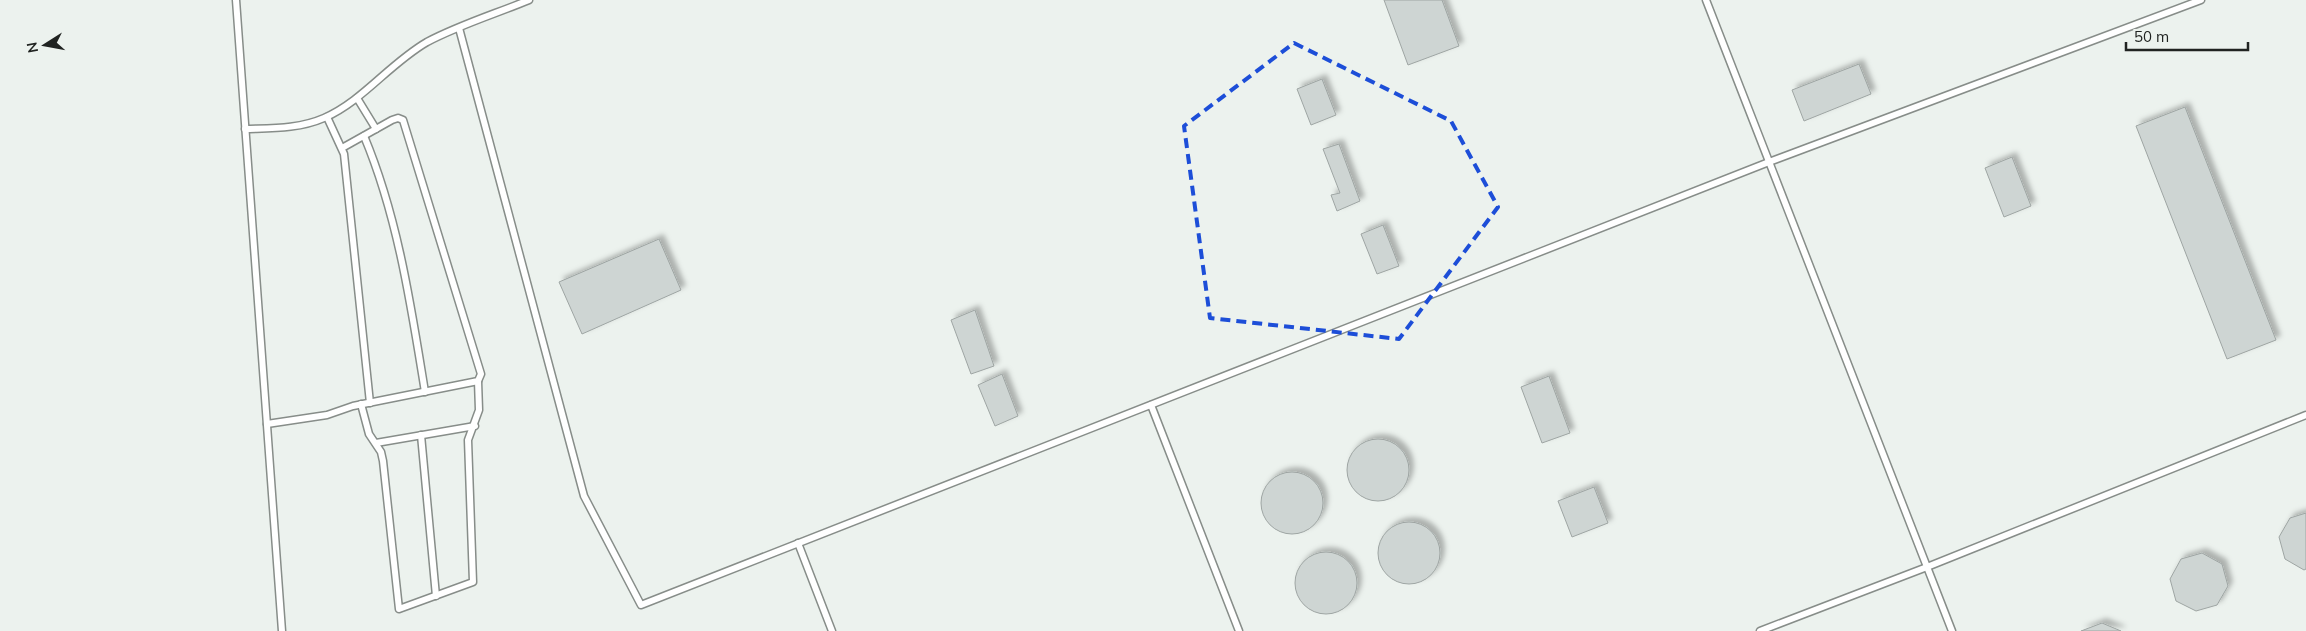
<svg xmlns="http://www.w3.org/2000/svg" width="2306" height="631" font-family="Mulish,sans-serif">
<defs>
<filter id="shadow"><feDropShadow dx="4.5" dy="-4.5" stdDeviation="2.5" flood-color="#0004"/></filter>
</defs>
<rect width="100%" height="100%" fill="#ecf2ee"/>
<g fill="#ced5d3" stroke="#9ea5a3" filter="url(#shadow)">
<polygon points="1384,0 1442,0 1459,46 1408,65"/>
<polygon points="1859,64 1871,94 1804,121 1792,90"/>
<polygon points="1322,79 1336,115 1311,125 1297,89"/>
<polygon points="2185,107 2276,340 2227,359 2136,126"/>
<polygon points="1339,144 1360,201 1337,211 1331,195 1340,193 1323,149"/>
<polygon points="2012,157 2031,206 2004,217 1985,168"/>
<polygon points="1383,225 1399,266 1377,274 1361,234"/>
<polygon points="659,239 681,290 582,334 559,282"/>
<polygon points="975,310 994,366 971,374 951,320"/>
<polygon points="1002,374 1018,416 995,426 978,385"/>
<polygon points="1549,376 1570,433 1542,443 1521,387"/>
<circle cx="1378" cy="470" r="31"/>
<circle cx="1292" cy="503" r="31"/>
<polygon points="1594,487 1608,523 1572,537 1558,501"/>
<polygon points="2306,513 2306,569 2304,570 2285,559 2279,537 2290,518"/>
<circle cx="1409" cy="553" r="31"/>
<circle cx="1326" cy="583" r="31"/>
<polygon points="2202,553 2222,564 2228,586 2217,605 2196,611 2176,601 2170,579 2181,559"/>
<polygon points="2102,623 2121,631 2081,631"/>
</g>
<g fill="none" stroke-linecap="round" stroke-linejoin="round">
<g stroke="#878d89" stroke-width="9">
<g id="lane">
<polyline points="236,0 282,631"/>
<polyline points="1706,0 1952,631"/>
<polyline points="459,28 584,496 641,605 1769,162 2201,0"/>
<polyline points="357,98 376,129"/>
<polyline points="327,117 344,154 370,403"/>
<path d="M 245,129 C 271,128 299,129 324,118 C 363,101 389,64 427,42 C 459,25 495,14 529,0"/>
<path d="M 364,136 C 398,217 411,306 425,392"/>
<polyline points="361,404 369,434 381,452 383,461 399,609 473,582 468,440 479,410 478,381"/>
<polyline points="1151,405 1239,631"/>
<polyline points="267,424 327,415 353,406 478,381 481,374 403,120 398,118 392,120 342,148"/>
<polyline points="421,435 436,596"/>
<polyline points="376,443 475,426"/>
<polyline points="798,543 832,631"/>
<polyline points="1760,631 1927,567 2306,415"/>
</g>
</g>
<use href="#lane" stroke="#fff" stroke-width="6"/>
</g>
<path fill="none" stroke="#1d4ed8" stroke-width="4" stroke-dasharray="10 6" stroke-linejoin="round" d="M 1294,43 L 1451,121 L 1498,207 L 1399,339 L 1210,318 L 1184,126 Z"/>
<g transform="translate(45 45) rotate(259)" stroke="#ecf2ee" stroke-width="4" paint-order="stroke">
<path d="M0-4L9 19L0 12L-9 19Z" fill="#202321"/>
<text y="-8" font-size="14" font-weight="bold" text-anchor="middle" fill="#202321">N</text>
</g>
<path d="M2126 42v8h122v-8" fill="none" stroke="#202321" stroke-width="2.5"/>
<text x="2134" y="42" font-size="15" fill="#202321" stroke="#ecf2ee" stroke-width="4" paint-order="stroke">50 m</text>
</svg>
